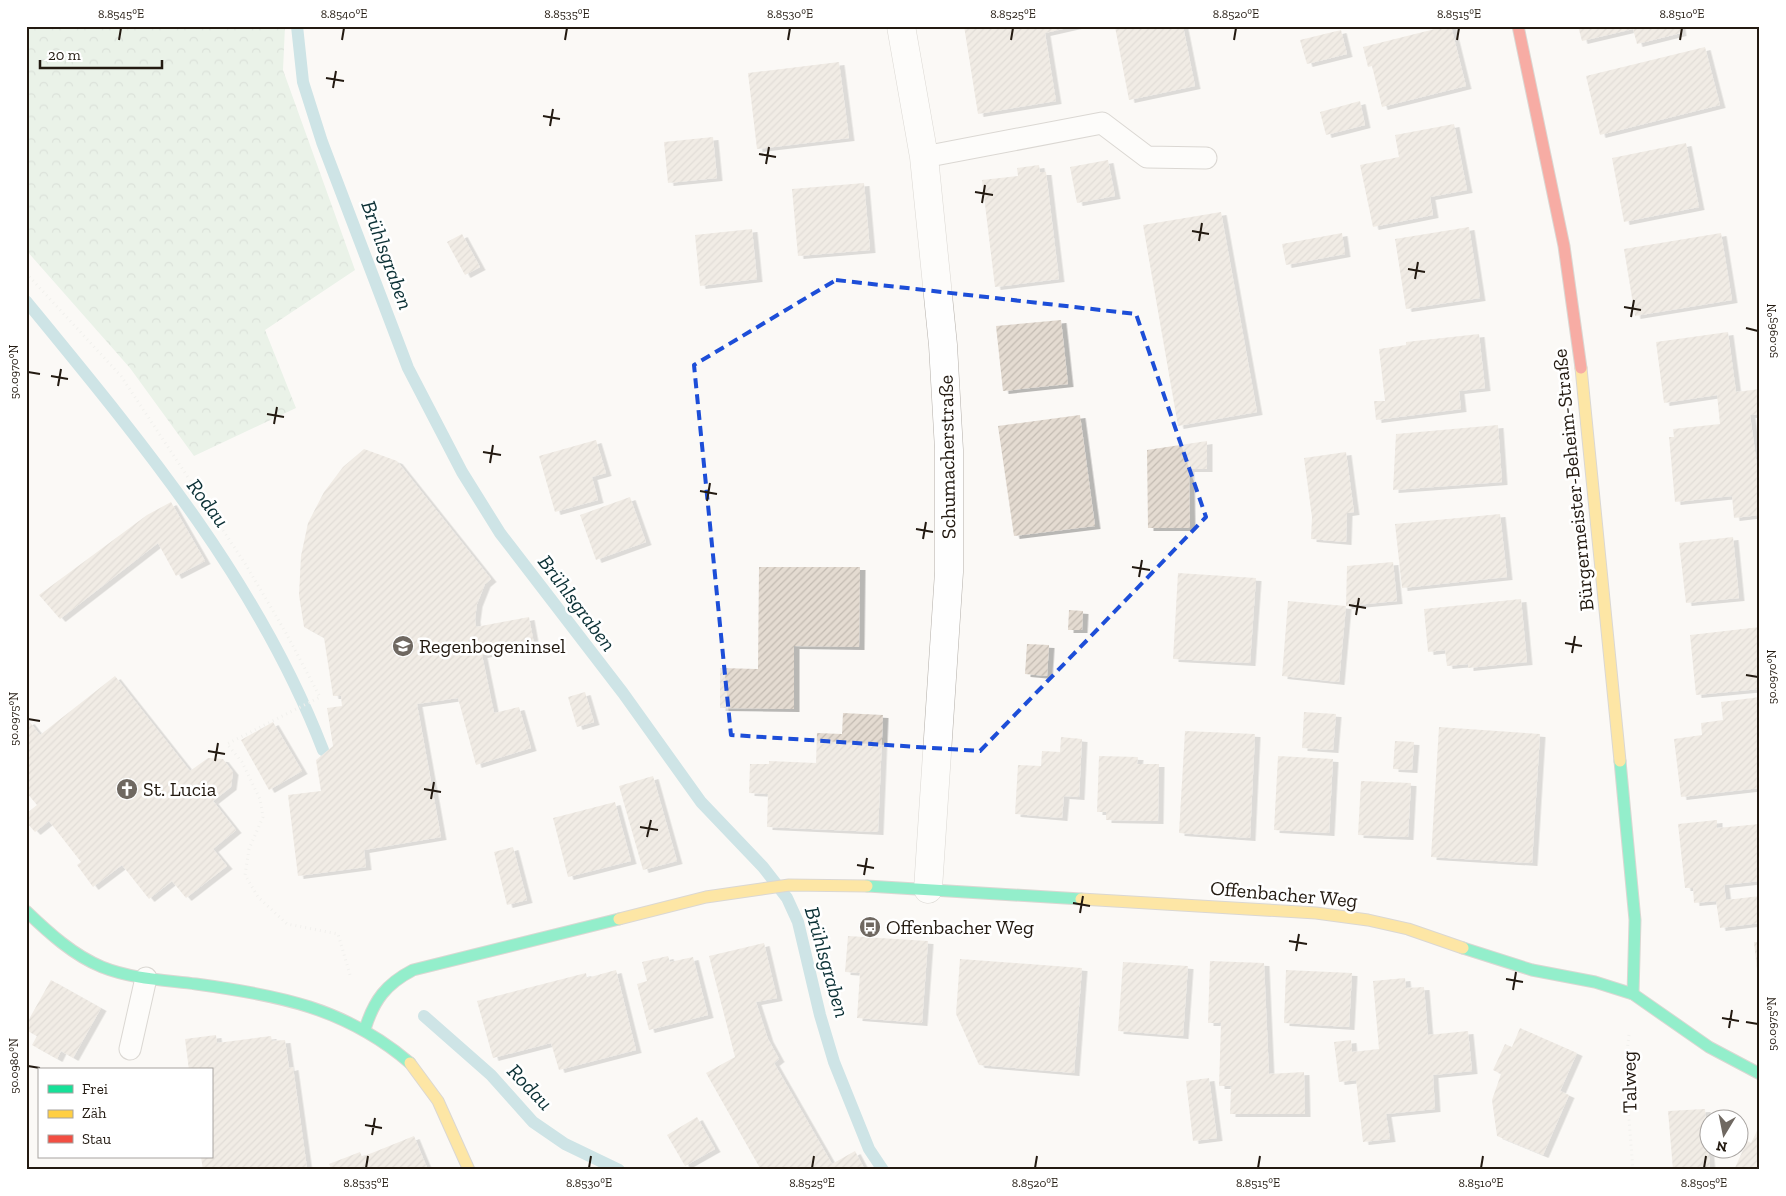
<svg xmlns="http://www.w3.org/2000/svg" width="1786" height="1196" font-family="'Zilla Slab',serif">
<defs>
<pattern id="forest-crowns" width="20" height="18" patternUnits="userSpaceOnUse" patternTransform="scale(1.25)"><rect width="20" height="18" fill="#d4e8d8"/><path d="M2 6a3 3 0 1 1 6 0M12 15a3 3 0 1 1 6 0" fill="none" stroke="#b6c6b8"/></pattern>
<pattern id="building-hatch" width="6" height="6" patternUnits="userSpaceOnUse" patternTransform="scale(1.25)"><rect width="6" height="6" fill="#e4dbd1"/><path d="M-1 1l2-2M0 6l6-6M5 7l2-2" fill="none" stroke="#c3bbb2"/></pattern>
<filter id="shadow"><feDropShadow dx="5.5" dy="3" stdDeviation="0" flood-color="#0004"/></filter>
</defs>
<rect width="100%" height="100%" fill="#fbf9f6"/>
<polygon fill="url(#forest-crowns)" points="26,26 285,26 283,70 355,270 265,330 296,408 194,456 130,368 26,250"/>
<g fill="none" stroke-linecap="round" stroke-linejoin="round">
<g stroke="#98c9d2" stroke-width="12">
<polyline points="297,26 303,82 322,142 408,368 462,472 500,533 623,693 701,802 763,867 787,898 798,922 820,1015 834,1062 869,1149 883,1170"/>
<path d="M 26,301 C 140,440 258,581 323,750"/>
<polyline points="424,1016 491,1075 533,1122 565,1144 619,1170"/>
</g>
</g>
<g fill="url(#building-hatch)" filter="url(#shadow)">
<polygon points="964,26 1076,26 1045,33 1056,101 978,114"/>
<polygon points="1183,26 1195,86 1129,100 1115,27"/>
<polygon points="1447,26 1451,26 1466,86 1382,107 1372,66 1368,67 1363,47"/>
<polygon points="1578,26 1680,26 1681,33 1637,44 1633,29 1582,41"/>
<polygon points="1341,30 1347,54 1307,64 1300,40"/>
<polygon points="1705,47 1720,105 1600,135 1586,76"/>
<polygon points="839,62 849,138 757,149 748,73"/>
<polygon points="1360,101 1365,125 1326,135 1320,112"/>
<polygon points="1454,124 1467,190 1430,197 1433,215 1373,227 1360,165 1399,157 1395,135"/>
<polygon points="713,137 717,178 668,183 664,142"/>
<polygon points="1686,143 1699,207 1624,222 1612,158"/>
<polygon points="1108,160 1115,196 1077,203 1070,167"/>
<polygon points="1039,165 1040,172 1046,172 1059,279 995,287 982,180 1018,176 1017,168"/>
<polygon points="864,183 870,250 798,256 792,189"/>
<polygon points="1221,212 1257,412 1178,426 1143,225"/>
<polygon points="1469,227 1480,298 1406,309 1395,239"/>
<polygon points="752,229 757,279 700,286 695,235"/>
<polygon points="1342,233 1345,254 1286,265 1282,244"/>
<polygon points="1721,233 1732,300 1635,316 1624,249"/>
<polygon points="462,234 480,267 465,275 447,242"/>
<polygon points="1061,320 1068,384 1003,391 996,326"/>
<polygon points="1728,332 1736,392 1760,389 1760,414 1750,415 1757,466 1760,466 1760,515 1734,518 1732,496 1675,502 1669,437 1674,437 1673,429 1720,424 1717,395 1664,403 1656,342"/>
<polygon points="1479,334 1485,388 1459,391 1461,409 1376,420 1374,401 1385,401 1379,349 1406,345 1406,342"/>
<polygon points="1080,415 1095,526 1014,536 998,426"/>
<polygon points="1498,425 1502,482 1393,490 1396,434"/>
<polygon points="596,440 606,473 592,477 598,500 555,512 539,456"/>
<polygon points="1207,441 1207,469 1189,469 1190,528 1148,528 1147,450"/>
<polygon points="364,449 397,461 491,579 485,584 477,604 475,619 476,627 529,617 534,644 482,655 494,713 519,707 531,748 476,765 458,698 417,704 441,837 364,850 366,867 298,876 288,795 321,791 316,760 333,746 327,708 342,706 341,696 333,696 324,638 304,627 299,595 301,556 308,523 324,492 343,467"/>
<polygon points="1346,452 1354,512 1347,513 1346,542 1311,539 1312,517 1304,458"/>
<polygon points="630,497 646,542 596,560 580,515"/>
<polygon points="171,502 205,561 176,576 158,543 60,619 39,595 147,515"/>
<polygon points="1500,514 1507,577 1402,588 1395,524"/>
<polygon points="1733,537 1739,598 1686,603 1679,543"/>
<polygon points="1393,562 1397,601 1346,606 1347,566"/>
<polygon points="759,567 860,567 859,647 794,646 794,709 720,708 720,668 758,669"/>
<polygon points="1178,573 1256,578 1250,663 1173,659"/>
<polygon points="1521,599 1527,662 1468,668 1468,664 1447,666 1445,650 1428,652 1424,609"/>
<polygon points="1288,601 1346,606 1339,682 1282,676"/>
<polygon points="1069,610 1083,611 1082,630 1068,630"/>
<polygon points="1760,627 1760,689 1696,695 1690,635"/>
<polygon points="1027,644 1049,645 1047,676 1025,674"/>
<polygon points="115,676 190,771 208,758 223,759 233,772 231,787 213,801 236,830 213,849 227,866 186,898 172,881 149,899 122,865 93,887 77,865 81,862 49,821 35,832 26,822 26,814 37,805 26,792 26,723 29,721 40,735"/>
<polygon points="585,692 594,722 577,727 568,697"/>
<polygon points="1760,697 1760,788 1681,797 1674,739 1702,735 1701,723 1723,720 1721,702"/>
<polygon points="1304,712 1336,714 1333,750 1302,748"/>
<polygon points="843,713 883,715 878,832 767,827 768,794 749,793 750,764 769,764 769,761 816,763 817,733 842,734"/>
<polygon points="273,722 302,771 269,790 241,740"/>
<polygon points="1439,727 1540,734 1532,863 1431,857"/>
<polygon points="1185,731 1255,734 1250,838 1179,833"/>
<polygon points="1061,737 1082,739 1079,797 1064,796 1062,818 1015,814 1018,765 1041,766 1042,751 1060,752"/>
<polygon points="1395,741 1414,742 1412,770 1393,769"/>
<polygon points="1099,756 1138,757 1137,764 1159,764 1158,821 1106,820 1106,812 1097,812"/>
<polygon points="1278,756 1333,759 1329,833 1274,830"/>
<polygon points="653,776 677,861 643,870 619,786"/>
<polygon points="1361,781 1411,783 1408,837 1358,835"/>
<polygon points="615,802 631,861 568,877 553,818"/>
<polygon points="1717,820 1717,828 1760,824 1760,881 1724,885 1726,900 1760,896 1760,923 1720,928 1716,901 1694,903 1693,888 1685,888 1678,824"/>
<polygon points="513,847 527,900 507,905 494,852"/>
<polygon points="848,936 928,941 922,1023 857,1018 860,973 845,972"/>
<polygon points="1754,942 1760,942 1760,979 1758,979"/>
<polygon points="764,943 777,998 756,1002 768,1039 779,1059 774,1063 832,1164 855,1151 865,1170 761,1170 706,1073 735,1057 709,956"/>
<polygon points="668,956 670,962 693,957 708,1015 649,1030 637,984 647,981 642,962"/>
<polygon points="960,959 1082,968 1074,1073 979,1065 956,1014"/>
<polygon points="1210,961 1264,963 1269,1074 1304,1072 1305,1114 1230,1114 1231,1086 1219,1086 1221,1023 1208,1023"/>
<polygon points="1123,962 1188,966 1183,1036 1118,1031"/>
<polygon points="616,970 636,1050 559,1070 551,1043 493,1058 477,1001 586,973 587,978"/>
<polygon points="1286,970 1352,973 1349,1027 1284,1023"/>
<polygon points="1405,978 1406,988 1424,987 1428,1035 1468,1031 1472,1071 1433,1075 1435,1109 1386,1114 1390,1139 1363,1142 1356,1080 1339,1082 1334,1042 1351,1040 1352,1052 1379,1049 1373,981"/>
<polygon points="51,980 101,1008 73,1058 61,1051 57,1059 32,1045 37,1036 26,1030 26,1019 28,1021"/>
<polygon points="1520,1028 1577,1053 1560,1091 1569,1095 1543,1155 1497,1136 1492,1100 1501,1074 1493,1070 1505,1044 1512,1047"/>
<polygon points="216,1035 217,1043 271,1036 272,1041 285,1040 289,1068 293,1067 307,1168 203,1170 201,1157 211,1157 211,1070 189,1070 185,1039"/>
<polygon points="1209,1078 1217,1138 1193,1141 1186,1081"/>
<polygon points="1705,1109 1710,1168 1673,1170 1668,1111"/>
<polygon points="697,1117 715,1149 685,1166 667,1135"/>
<polygon points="1757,1131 1760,1132 1760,1170 1734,1170 1747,1141 1751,1143"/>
<polygon points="414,1136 428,1170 332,1170 329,1164 360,1152 362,1157"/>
</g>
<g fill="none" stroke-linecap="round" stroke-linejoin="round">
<g stroke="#b3aea8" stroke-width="23">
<g id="lane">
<polyline points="924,157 1102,123 1147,157 1206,158"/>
<polyline points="130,1049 146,978"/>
</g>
</g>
<g stroke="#b3aea8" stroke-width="29">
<polyline id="street" points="901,26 924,157 943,345 949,450 949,572 928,889"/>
</g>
<g stroke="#b3aea8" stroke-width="13">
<g id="fast">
<polyline points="1620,761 1635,920 1633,994"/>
<polyline points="867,886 1081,899"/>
<path d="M 26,911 C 49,933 73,955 102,967 C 132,979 165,980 196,984 C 278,995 346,1008 410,1063"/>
<polyline points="1463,948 1532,970 1595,982 1633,994 1709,1047 1760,1074"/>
<path d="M 365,1029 C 374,1000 386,984 413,970 L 619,919"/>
</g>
</g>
<g stroke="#b3aea8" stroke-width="13">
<g id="slow">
<polyline points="1581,368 1620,761"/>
<polyline points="1081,899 1316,913 1368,920 1408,929 1463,948"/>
<polyline points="619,919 706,897 789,885 867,886"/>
<polyline points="410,1063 438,1101 469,1170"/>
</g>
</g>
<g stroke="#b3aea8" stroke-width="13">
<polyline id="jam" points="1518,26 1564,246 1581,368"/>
</g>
<g stroke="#e5e5e3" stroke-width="3" stroke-dasharray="1 4" stroke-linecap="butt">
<polyline points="26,273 121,376 246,565 286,633 320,697 227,744 242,762 260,799 263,817 249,849 245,875 258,897 287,924 338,934 350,975"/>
<polyline points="1629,1035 1625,1068 1633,1170"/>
</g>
<use href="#lane" stroke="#fefefe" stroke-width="21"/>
<use href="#street" stroke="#fefefe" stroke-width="28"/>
<use href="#fast" stroke="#16e098" stroke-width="11"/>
<use href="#slow" stroke="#ffcf43" stroke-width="11"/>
<use href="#jam" stroke="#f24e42" stroke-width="11"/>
</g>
<path d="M0 0H1786V1196H0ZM 836,280 L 1136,314 L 1206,517 L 980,751 L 731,735 L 694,365 Z" fill="#fbf9f6" fill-opacity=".55" fill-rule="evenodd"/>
<path fill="none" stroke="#1d4ed8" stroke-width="4" stroke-dasharray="10 6" stroke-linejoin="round" d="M 836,280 L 1136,314 L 1206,517 L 980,751 L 731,735 L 694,365 Z"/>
<path fill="none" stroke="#231a11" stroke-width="2" d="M 119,40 L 121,28M 342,40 L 344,28M 565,40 L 567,28M 788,40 L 790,28M 1011,40 L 1013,28M 1234,40 L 1236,28M 1457,40 L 1459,28M 1680,40 L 1682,28M 326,78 L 344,81M 333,88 L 336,71M 543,116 L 560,119M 550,126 L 553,109M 759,154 L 776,157M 766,164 L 769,147M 975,192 L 993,195M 982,203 L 985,185M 1192,231 L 1209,234M 1199,241 L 1202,223M 1408,269 L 1425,272M 1415,279 L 1418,262M 1624,307 L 1641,310M 1631,317 L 1634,300M 1746,328 L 1758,331M 28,372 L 40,374M 51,376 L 68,379M 58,386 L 61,369M 267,414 L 284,417M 274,424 L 277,407M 483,452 L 501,455M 490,463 L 493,445M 700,491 L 717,494M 707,501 L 710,483M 916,529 L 933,532M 923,539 L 926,522M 1132,567 L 1150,570M 1139,577 L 1142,560M 1349,605 L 1366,608M 1356,615 L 1359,598M 1565,643 L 1582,646M 1572,653 L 1575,636M 1746,675 L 1758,677M 28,719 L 40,721M 208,751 L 225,754M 215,761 L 218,743M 424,789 L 441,792M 431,799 L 434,782M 640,827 L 658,830M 647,837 L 651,820M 857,865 L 874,868M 864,875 L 867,858M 1073,903 L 1090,906M 1080,913 L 1083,896M 1289,941 L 1307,944M 1296,951 L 1299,934M 1506,979 L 1523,982M 1513,990 L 1516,972M 1722,1018 L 1739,1021M 1746,1022 L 1758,1024M 1729,1028 L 1732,1010M 28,1066 L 40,1068M 365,1125 L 382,1128M 372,1135 L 375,1118M 366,1168 L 368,1156M 589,1168 L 591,1156M 812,1168 L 814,1156M 1035,1168 L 1037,1156M 1258,1168 L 1260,1156M 1481,1168 L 1483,1156M 1704,1168 L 1706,1156"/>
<defs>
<g id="school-disc" transform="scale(1.125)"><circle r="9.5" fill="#6f6861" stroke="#fff"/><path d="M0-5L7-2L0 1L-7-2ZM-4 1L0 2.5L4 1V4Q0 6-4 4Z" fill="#fff"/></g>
<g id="church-disc" transform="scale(1.125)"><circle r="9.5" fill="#6f6861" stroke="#fff"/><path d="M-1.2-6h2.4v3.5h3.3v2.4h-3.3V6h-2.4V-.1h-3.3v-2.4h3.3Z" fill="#fff"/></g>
<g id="bus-disc" transform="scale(1.125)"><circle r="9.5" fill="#6f6861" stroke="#fff"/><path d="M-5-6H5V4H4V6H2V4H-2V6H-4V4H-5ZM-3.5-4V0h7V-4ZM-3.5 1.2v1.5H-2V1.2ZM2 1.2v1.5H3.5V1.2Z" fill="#fff"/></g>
</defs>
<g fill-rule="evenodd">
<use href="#school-disc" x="403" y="646"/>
<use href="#church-disc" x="127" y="789"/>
<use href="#bus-disc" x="870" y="927"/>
</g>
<g text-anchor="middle" stroke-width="5" stroke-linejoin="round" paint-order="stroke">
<g font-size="20" fill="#231a11" stroke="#fff">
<text transform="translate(947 457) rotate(-91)" y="7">Schumacherstraße</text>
<text transform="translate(1573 480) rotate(-96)" y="7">Bürgermeister-Beheim-Straße</text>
<text transform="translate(1284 894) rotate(5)" y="7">Offenbacher Weg</text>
<text transform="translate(1629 1082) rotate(-91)" y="7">Talweg</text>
</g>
<g font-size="20" fill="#231a11" stroke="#fff" text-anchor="start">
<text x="419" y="653">Regenbogeninsel</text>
<text x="143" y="796">St. Lucia</text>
<text x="886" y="934">Offenbacher Weg</text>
</g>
<g font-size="21" font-style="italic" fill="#0b3035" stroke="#fff">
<text transform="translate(387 255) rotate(70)" y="7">Brühlsgraben</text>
<text transform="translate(208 503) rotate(53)" y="7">Rodau</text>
<text transform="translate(577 603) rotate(53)" y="7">Brühlsgraben</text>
<text transform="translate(827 962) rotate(74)" y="7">Brühlsgraben</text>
<text transform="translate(530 1087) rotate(46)" y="7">Rodau</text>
</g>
</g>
<rect width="1786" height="1196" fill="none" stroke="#ffffff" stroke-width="55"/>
<rect x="38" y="1068" width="175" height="90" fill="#ffffff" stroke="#a7a3a0"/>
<rect x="48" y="1085" width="25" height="8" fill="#16e098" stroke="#a7a3a0"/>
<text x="82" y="1094" font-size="15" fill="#231a11">Frei</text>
<rect x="48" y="1110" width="25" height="8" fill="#ffcf43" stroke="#a7a3a0"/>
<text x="82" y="1118" font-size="15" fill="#231a11">Zäh</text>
<rect x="48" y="1135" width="25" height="8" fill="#f24e42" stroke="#a7a3a0"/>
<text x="82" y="1144" font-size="15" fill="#231a11">Stau</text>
<g transform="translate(1724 1134) rotate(190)"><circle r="24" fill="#ffffff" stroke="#a7a3a0"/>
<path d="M0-4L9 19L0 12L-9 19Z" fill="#6f6861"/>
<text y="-8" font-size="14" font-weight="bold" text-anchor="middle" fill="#231a11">N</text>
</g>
<path d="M40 60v8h122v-8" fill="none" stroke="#231a11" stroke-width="2.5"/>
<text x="48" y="60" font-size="15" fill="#231a11" stroke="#ffffff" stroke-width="4" paint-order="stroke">20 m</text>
<rect x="28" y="28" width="1730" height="1140" fill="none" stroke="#231a11" stroke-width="2"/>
<g font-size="12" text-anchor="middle" fill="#231a11">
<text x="121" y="18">8.8545°E</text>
<text x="344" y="18">8.8540°E</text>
<text x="567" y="18">8.8535°E</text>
<text x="790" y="18">8.8530°E</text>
<text x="1013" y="18">8.8525°E</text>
<text x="1236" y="18">8.8520°E</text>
<text x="1459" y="18">8.8515°E</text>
<text x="1682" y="18">8.8510°E</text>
<text transform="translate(1772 331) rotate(-90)" y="4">50.0965°N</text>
<text transform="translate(14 372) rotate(-90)" y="4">50.0970°N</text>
<text transform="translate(1772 677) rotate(-90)" y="4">50.0970°N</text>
<text transform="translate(14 719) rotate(-90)" y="4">50.0975°N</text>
<text transform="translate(1772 1024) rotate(-90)" y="4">50.0975°N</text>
<text transform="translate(14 1066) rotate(-90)" y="4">50.0980°N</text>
<text x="366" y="1187">8.8535°E</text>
<text x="589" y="1187">8.8530°E</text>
<text x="812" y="1187">8.8525°E</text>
<text x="1035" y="1187">8.8520°E</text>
<text x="1258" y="1187">8.8515°E</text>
<text x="1481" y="1187">8.8510°E</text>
<text x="1704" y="1187">8.8505°E</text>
</g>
</svg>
